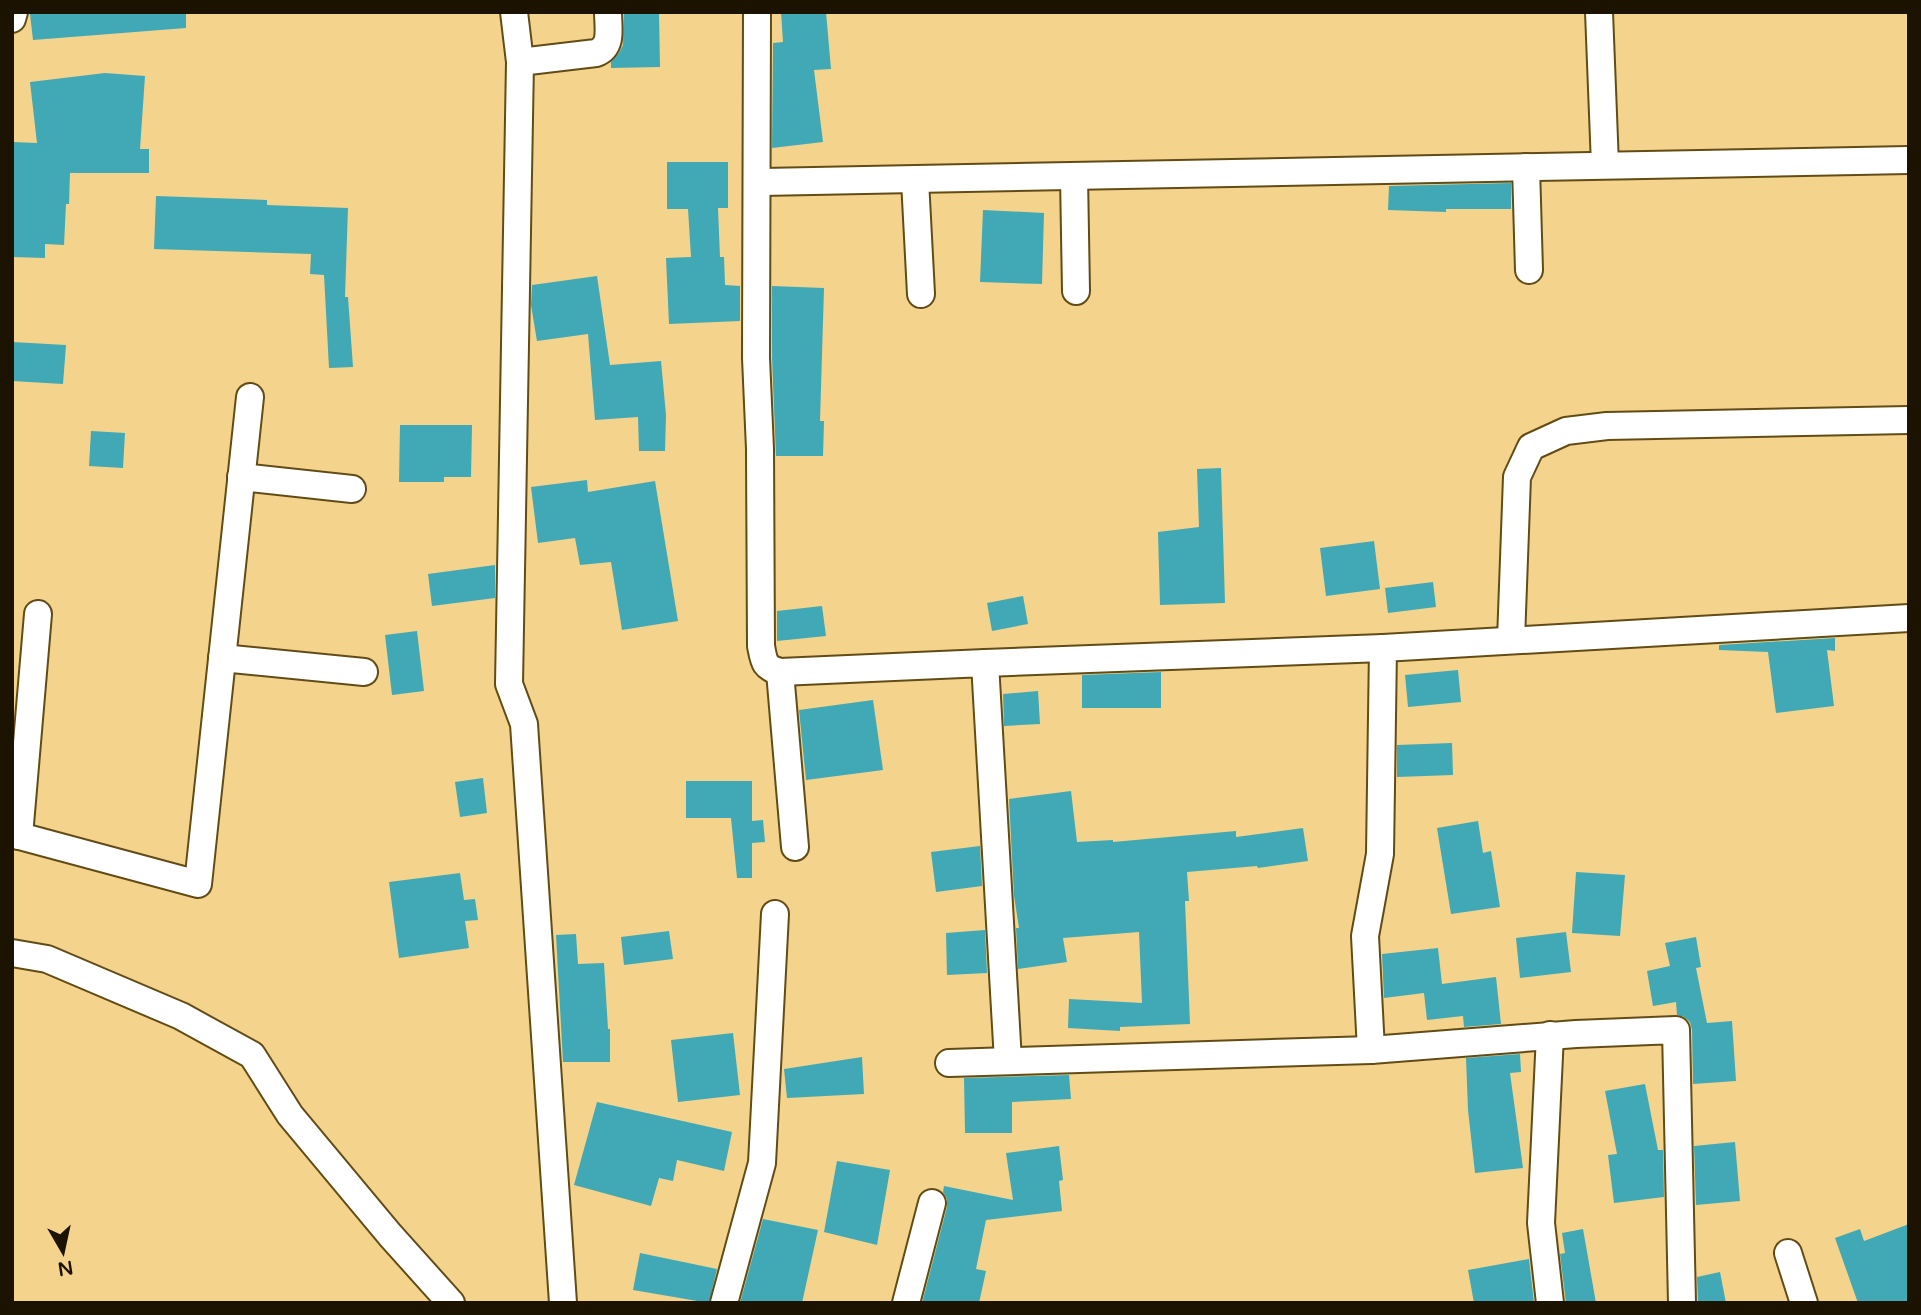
<svg xmlns="http://www.w3.org/2000/svg" width="1921" height="1315" font-family="'Varela Round',sans-serif">
<rect width="100%" height="100%" fill="#f4d38d"/>
<g fill="#40a9b5">
<polygon points="48,12 186,12 186,28 33,40 30,14"/>
<polygon points="624,12 659,12 660,67 611,68 611,62 619,53 623,45"/>
<polygon points="781,12 826,12 831,69 814,70 823,142 772,148 773,43 783,42"/>
<polygon points="105,73 145,76 140,149 149,149 149,173 70,173 69,204 66,204 64,245 45,244 45,258 12,257 12,142 37,143 30,82"/>
<polygon points="667,162 728,162 728,208 718,208 720,257 724,257 725,285 740,286 740,321 669,324 666,258 691,257 688,209 667,209"/>
<polygon points="1511,183 1511,209 1446,209 1446,212 1388,210 1389,186"/>
<polygon points="156,196 267,200 267,205 348,208 345,297 348,297 353,367 329,368 324,275 310,274 311,254 154,249"/>
<polygon points="983,210 1044,213 1042,284 980,282"/>
<polygon points="597,276 610,365 661,361 666,415 665,451 639,451 638,417 595,420 588,334 537,341 531,305 532,285"/>
<polygon points="772,286 824,288 820,421 824,421 823,456 776,456 772,358"/>
<polygon points="12,342 66,345 63,384 12,381"/>
<polygon points="400,425 472,425 471,477 444,477 444,482 399,482"/>
<polygon points="91,431 125,433 123,468 89,466"/>
<polygon points="1221,468 1225,603 1160,605 1158,532 1199,527 1197,469"/>
<polygon points="587,480 588,492 655,481 678,621 622,630 611,562 580,565 575,538 538,543 531,487"/>
<polygon points="1374,541 1380,589 1326,596 1320,548"/>
<polygon points="495,565 495,598 432,606 428,574"/>
<polygon points="1433,582 1436,607 1388,613 1385,588"/>
<polygon points="1023,596 1028,624 992,631 987,603"/>
<polygon points="822,606 826,636 777,641 777,611"/>
<polygon points="417,631 424,691 392,695 385,635"/>
<polygon points="1835,638 1835,651 1827,650 1834,706 1776,713 1768,652 1719,650 1719,645"/>
<polygon points="1458,670 1461,702 1408,707 1405,675"/>
<polygon points="1161,672 1161,708 1082,708 1082,675"/>
<polygon points="1038,691 1040,724 1004,726 1003,694"/>
<polygon points="873,700 883,770 806,780 799,710"/>
<polygon points="1452,743 1453,775 1397,777 1397,745"/>
<polygon points="483,778 487,813 460,817 455,782"/>
<polygon points="686,781 752,781 752,821 763,820 765,842 752,843 752,878 737,878 731,818 686,818"/>
<polygon points="1071,791 1077,842 1113,840 1113,842 1236,831 1236,837 1303,828 1308,861 1258,868 1257,866 1187,872 1189,901 1185,901 1190,1024 1120,1027 1120,1031 1068,1028 1069,999 1142,1003 1139,932 1063,938 1067,962 1018,969 1016,928 1019,928 1014,896 1009,799"/>
<polygon points="1478,821 1483,853 1491,851 1500,907 1451,914 1437,828"/>
<polygon points="980,846 982,886 936,892 931,852"/>
<polygon points="1576,872 1625,875 1620,936 1572,933"/>
<polygon points="460,873 464,900 475,899 478,920 465,921 469,948 399,958 389,882"/>
<polygon points="985,930 987,973 947,975 946,933"/>
<polygon points="669,931 673,959 624,965 621,937"/>
<polygon points="1566,932 1571,972 1520,978 1516,938"/>
<polygon points="576,934 578,964 604,963 608,1029 610,1029 610,1062 563,1062 556,935"/>
<polygon points="1696,937 1701,967 1696,968 1707,1023 1732,1021 1736,1081 1693,1084 1692,1030 1690,1022 1684,1017 1677,1015 1676,1002 1653,1006 1647,971 1670,966 1665,943"/>
<polygon points="1438,948 1442,984 1496,977 1501,1024 1464,1027 1463,1016 1427,1020 1424,993 1384,998 1382,954"/>
<polygon points="733,1033 740,1095 678,1102 671,1040"/>
<polygon points="1520,1054 1521,1072 1510,1073 1523,1168 1475,1173 1468,1110 1466,1058"/>
<polygon points="862,1057 864,1094 787,1098 784,1069"/>
<polygon points="1069,1075 1071,1099 1012,1102 1012,1133 965,1133 964,1078"/>
<polygon points="1645,1084 1658,1150 1663,1150 1664,1197 1614,1203 1608,1155 1617,1154 1605,1091"/>
<polygon points="597,1102 732,1132 724,1171 677,1160 673,1181 659,1178 651,1206 574,1185"/>
<polygon points="1735,1142 1740,1201 1696,1205 1694,1146"/>
<polygon points="1059,1146 1063,1180 1059,1181 1062,1211 986,1220 976,1269 986,1271 979,1303 922,1303 947,1207 947,1199 943,1192 944,1186 1013,1200 1006,1153"/>
<polygon points="837,1161 890,1170 877,1245 824,1232"/>
<polygon points="763,1219 818,1230 802,1303 740,1303"/>
<polygon points="1909,1224 1909,1303 1858,1303 1835,1238 1860,1229 1864,1241"/>
<polygon points="1583,1229 1596,1303 1566,1303 1560,1254 1565,1253 1562,1233"/>
<polygon points="640,1253 717,1269 709,1303 633,1290"/>
<polygon points="1529,1259 1534,1303 1474,1303 1468,1270"/>
<polygon points="1720,1272 1726,1303 1698,1303 1697,1277"/>
</g>
<g fill="none" stroke-linecap="round" stroke-linejoin="round">
<g stroke="#624c15" stroke-width="30">
<g id="minor">
<polyline points="514,12 520,62 509,684 524,724 563,1303"/>
<path d="M 757,12 L 756,358 L 760,449 L 761,646 C 764,662 764,667 780,672 L 985,663 L 1008,1061"/>
<polyline points="1599,12 1605,165"/>
<polyline points="12,19 14,12"/>
<path d="M 520,62 L 596,53 C 613,47 608,28 608,12"/>
<polyline points="1526,167 1529,270"/>
<polyline points="1074,176 1076,291"/>
<polyline points="915,180 921,294"/>
<polyline points="758,182 1909,160"/>
<polyline points="241,477 352,489"/>
<polyline points="1511,640 1517,477 1531,447 1566,431 1607,426 1909,420"/>
<polyline points="222,658 364,672"/>
<polyline points="985,663 1383,648"/>
<polyline points="780,672 795,847"/>
<polyline points="12,834 198,884 250,397"/>
<polyline points="19,836 38,614"/>
<polyline points="12,953 47,959 181,1016 252,1055 290,1115 390,1235 451,1303"/>
<polyline points="949,1063 1371,1050"/>
<polyline points="1788,1253 1804,1303"/>
<polyline points="724,1303 762,1163 775,914"/>
<polyline points="906,1303 932,1203"/>
<polyline points="1550,1303 1541,1223 1550,1035"/>
<polyline points="1682,1303 1676,1030 1576,1034 1371,1050 1365,936 1380,854 1383,648 1909,618"/>
</g>
</g>
<use href="#minor" stroke="#fff" stroke-width="26"/>
</g>
<rect width="1921" height="1315" fill="none" stroke="#1c1200" stroke-width="28"/>
<g transform="translate(63 1252) rotate(171)" stroke="#f4d38d" stroke-width="5" paint-order="stroke">
<path d="M0-5L12 26L0 18L-12 26Z" fill="#1c1200"/>
<text y="-10" font-size="19" font-weight="bold" text-anchor="middle" fill="#1c1200">N</text>
</g>
</svg>
